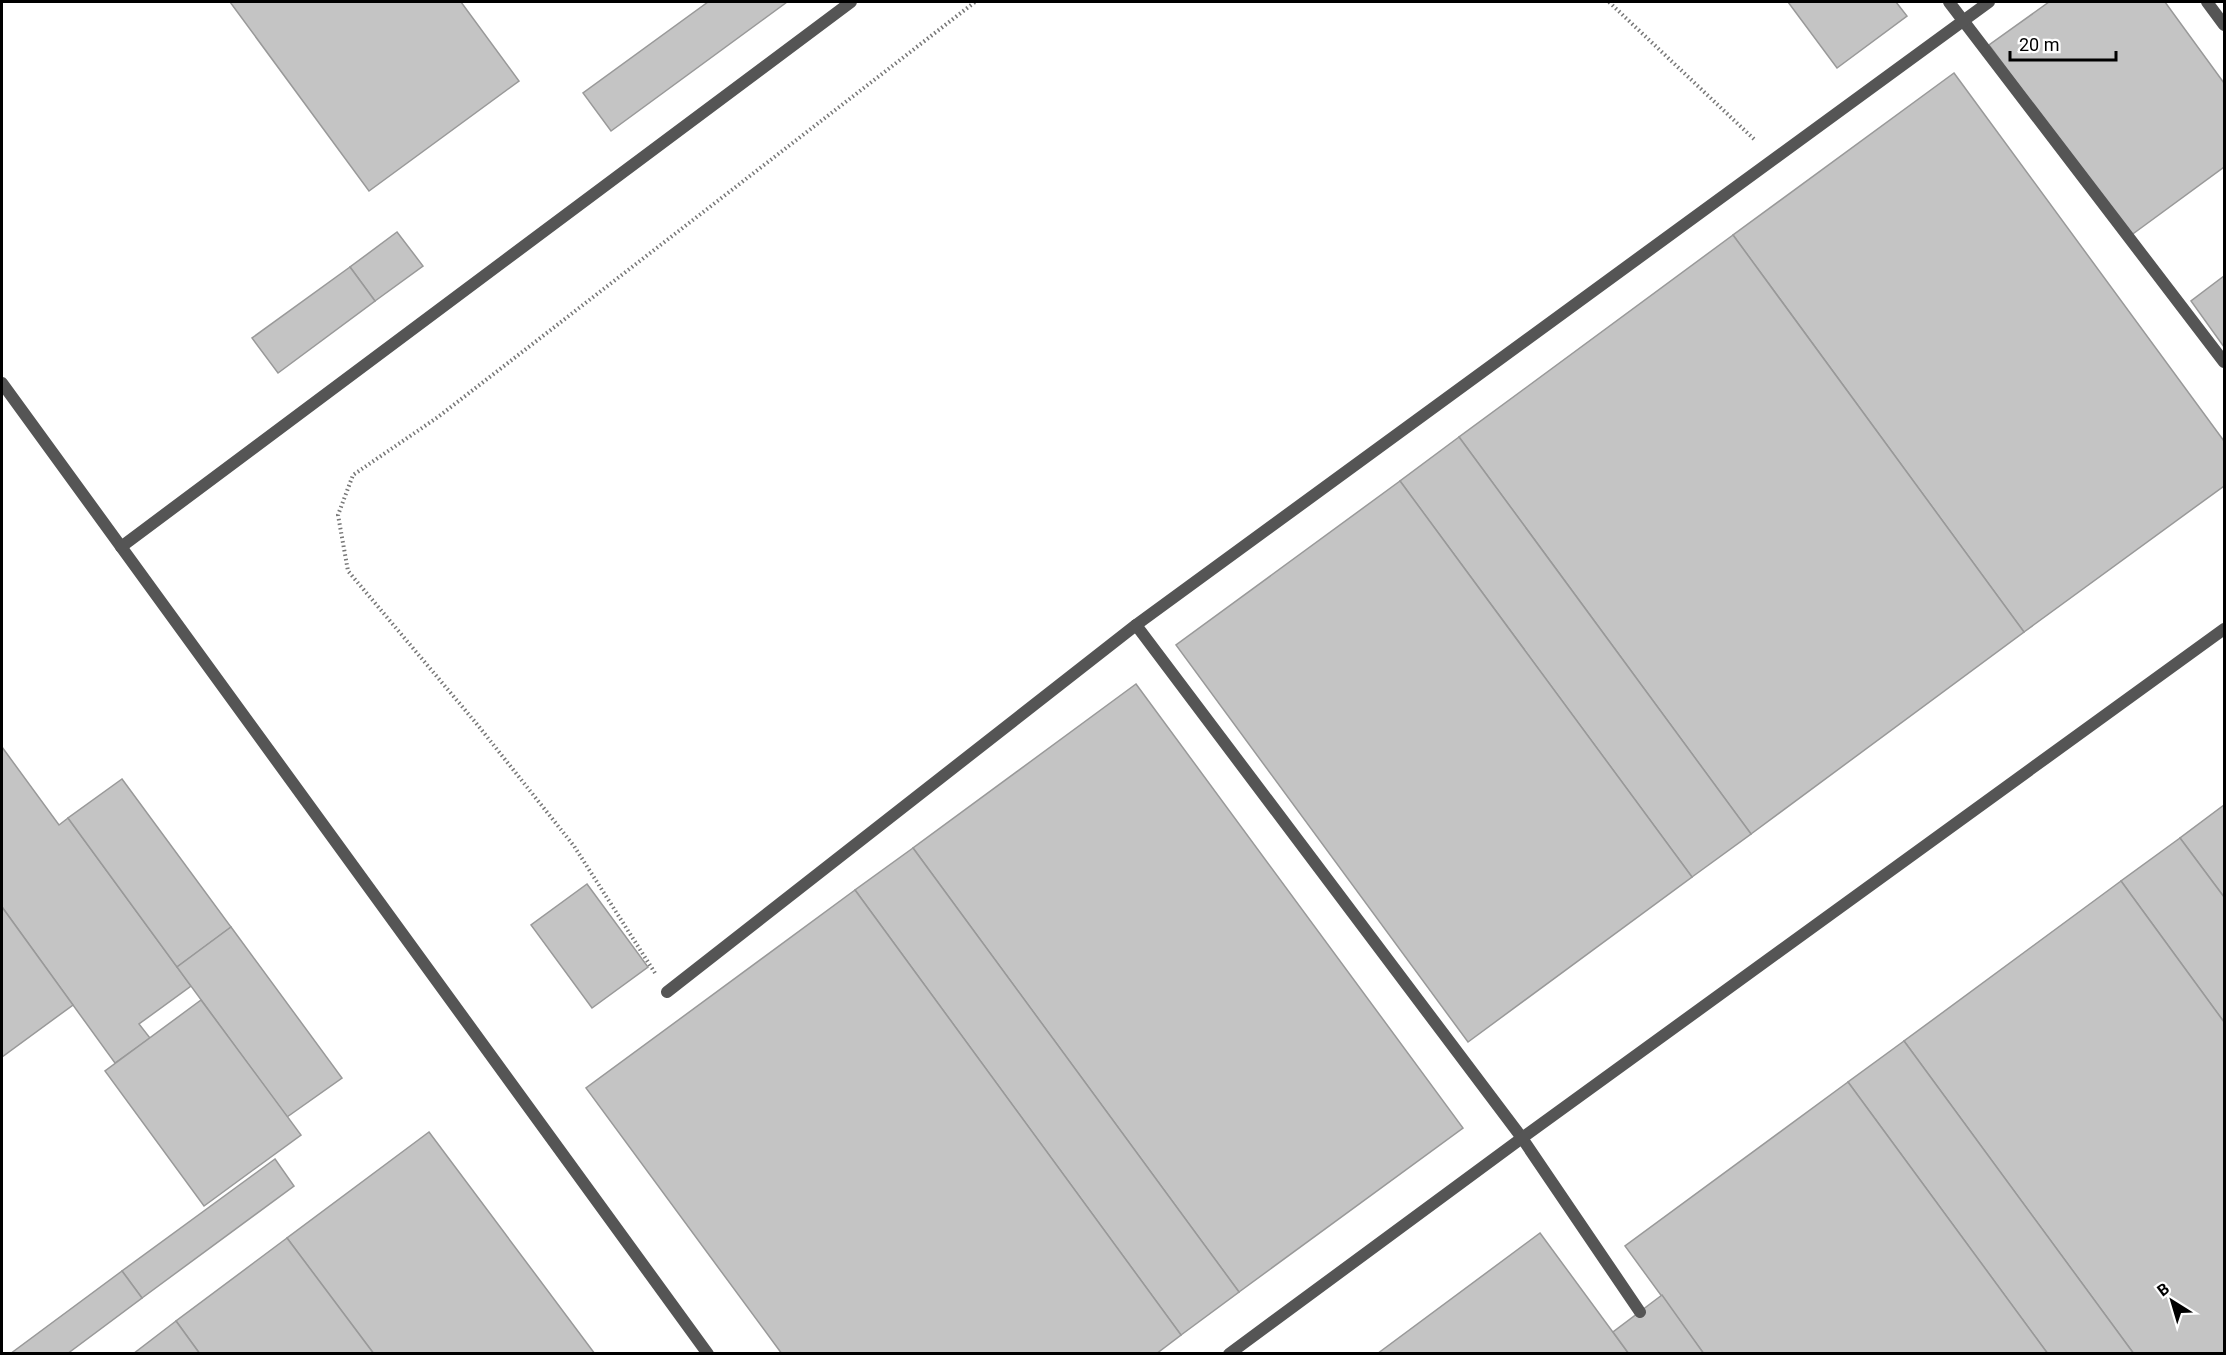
<svg xmlns="http://www.w3.org/2000/svg" width="2226" height="1355" font-family="Roboto,sans-serif">
<rect width="100%" height="100%" fill="#fff"/>
<g fill="#c4c4c4" stroke="#999" stroke-width="1.5">
<polygon points="230,2 461,2 519,81 369,191"/>
<polygon points="708,2 787,2 611,131 583,93"/>
<polygon points="1788,2 1896,2 1907,16 1837,68"/>
<polygon points="2049,2 2165,2 2224,83 2224,167 2130,236 1989,45"/>
<polygon points="1954,73 2224,441 2224,486 2024,632 1733,235"/>
<polygon points="397,232 423,266 375,301 350,267"/>
<polygon points="1733,235 2024,632 1751,834 1459,437"/>
<polygon points="350,267 375,301 278,373 252,338"/>
<polygon points="2224,276 2224,347 2191,301"/>
<polygon points="1459,437 1751,834 1692,877 1400,481"/>
<polygon points="1400,481 1692,877 1468,1042 1176,645"/>
<polygon points="1136,684 1463,1128 1239,1292 913,848"/>
<polygon points="2,747 59,825 68,818 191,986 139,1024 150,1038 115,1063 2,907"/>
<polygon points="122,779 231,927 177,967 68,818"/>
<polygon points="2224,805 2224,897 2180,838"/>
<polygon points="2180,838 2224,897 2224,1022 2121,881"/>
<polygon points="913,848 1239,1292 1181,1335 855,890"/>
<polygon points="2121,881 2224,1022 2224,1354 2134,1354 1904,1041"/>
<polygon points="587,884 648,967 592,1008 531,925"/>
<polygon points="855,890 1181,1335 1156,1354 782,1354 586,1088"/>
<polygon points="2,907 73,1005 2,1057"/>
<polygon points="231,927 342,1078 287,1117 177,967"/>
<polygon points="201,1000 301,1135 204,1206 105,1071"/>
<polygon points="1904,1041 2134,1354 2048,1354 1848,1082"/>
<polygon points="1848,1082 2048,1354 1704,1354 1625,1246"/>
<polygon points="429,1132 595,1354 374,1354 287,1238"/>
<polygon points="275,1159 294,1186 142,1298 122,1271"/>
<polygon points="1540,1233 1629,1354 1377,1354"/>
<polygon points="287,1238 374,1354 200,1354 176,1321"/>
<polygon points="122,1271 142,1298 67,1354 10,1354"/>
<polygon points="1662,1295 1704,1354 1629,1354 1613,1332"/>
<polygon points="176,1321 200,1354 133,1354"/>
</g>
<g fill="none" stroke-linecap="round" stroke-linejoin="round">
<g stroke="#777" stroke-width="4" stroke-dasharray="1.5 3" stroke-linecap="butt">
<polyline points="1609,2 1756,141"/>
<polyline points="655,973 574,846 476,723 348,571 338,515 353,475 438,417 975,2"/>
</g>
<g stroke="#555" stroke-width="12">
<polyline points="1949,2 2224,362"/>
<polyline points="2207,2 2224,25"/>
<polyline points="2,383 708,1354"/>
<polyline points="121,547 851,2"/>
<polyline points="1136,625 1522,1138 1640,1312"/>
<polyline points="667,992 1136,625 1989,2"/>
<polyline points="1229,1354 1522,1138 2224,629"/>
</g>
</g>
<rect width="2226" height="1355" fill="none" stroke="#000000" stroke-width="6"/>
<g transform="translate(2172 1301) rotate(323)" stroke="#ffffff" stroke-width="4.5" paint-order="stroke">
<path d="M0-4.5L10 22L0 15L-10 22Z" fill="#000000"/>
<text y="-9" font-size="16" font-weight="bold" text-anchor="middle" fill="#000000">B</text>
</g>
<path d="M2010 51v9h106v-9" fill="none" stroke="#000000" stroke-width="3"/>
<text x="2019" y="51" font-size="18" fill="#000000" stroke="#ffffff" stroke-width="4.5" paint-order="stroke">20 m</text>
</svg>
